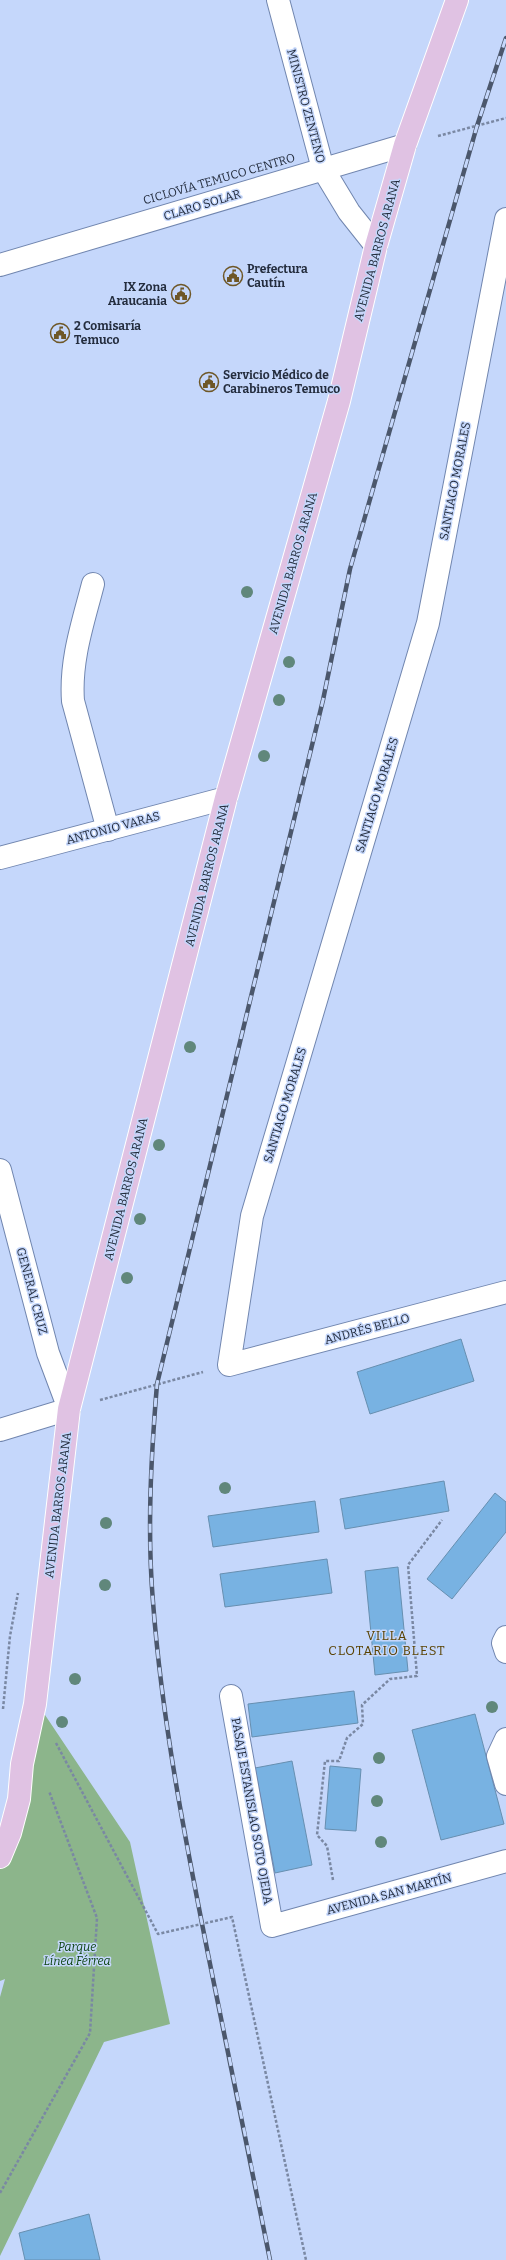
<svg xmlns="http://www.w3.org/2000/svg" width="506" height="2260" font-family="Bitter,serif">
<rect width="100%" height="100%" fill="#c5d7fb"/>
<polygon fill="#8cb58b" points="37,1703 130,1842 170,2024 104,2042 0,2256 0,1997 5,1979 0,1981 0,1869 5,1859"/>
<g fill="#78b2e2" stroke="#678fb0">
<polygon points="461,1339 474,1381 370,1414 357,1372"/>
<polygon points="444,1481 449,1511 345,1529 340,1499"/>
<polygon points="495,1493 506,1502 506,1532 452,1599 427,1579"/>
<polygon points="315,1501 319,1532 213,1547 208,1516"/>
<polygon points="327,1559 332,1593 225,1607 220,1574"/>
<polygon points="398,1567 408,1671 375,1675 365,1571"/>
<polygon points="354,1691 358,1723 252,1737 248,1704"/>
<polygon points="475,1714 504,1824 441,1840 412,1730"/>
<polygon points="292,1761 312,1865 275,1873 255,1768"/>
<polygon points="330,1766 361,1769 356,1831 325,1829"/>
<polygon points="89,2214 100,2260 25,2260 19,2233"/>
</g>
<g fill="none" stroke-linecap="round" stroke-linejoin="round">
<g stroke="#7186af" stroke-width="24">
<g id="minor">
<polyline points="278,0 323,169 349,212 376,246"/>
<polyline points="506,219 428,623 252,1216 229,1365 506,1292"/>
<polyline points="0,265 405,145"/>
<path d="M 93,584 C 83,623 70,660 73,701 L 108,830"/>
<polyline points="0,858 226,798"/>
<polyline points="0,1170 48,1353 69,1409 0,1430"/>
<polyline points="506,1637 503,1643 506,1652"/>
<polyline points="231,1696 272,1926 506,1861"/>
<polyline points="506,1739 498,1756 506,1784"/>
</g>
</g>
<g stroke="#fff" stroke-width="24">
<polyline id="major" points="0,1857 10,1833 19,1799 22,1764 35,1704 69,1409 226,798 339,401 376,246 405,145 457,0"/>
</g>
<g stroke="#7a88a3" stroke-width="2.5" stroke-dasharray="3 2" stroke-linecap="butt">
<polyline points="438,136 506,118"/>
<polyline points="100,1400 203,1372"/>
<polyline points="3,1709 10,1636 18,1593"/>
<polyline points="56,1743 158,1934 232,1917 306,2260"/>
<polyline points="333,1880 327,1846 317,1835 325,1761 339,1761 347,1738 363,1724 362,1705 390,1679 417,1676 408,1565 442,1520"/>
<polyline points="0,2193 90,2033 97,1918 49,1791"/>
</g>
<use href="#minor" stroke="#fff" stroke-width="22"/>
<use href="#major" stroke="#e0c2e3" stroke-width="22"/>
<g stroke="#4b576c" stroke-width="4.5">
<path id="rail" d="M 270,2260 C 250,2158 229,2056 208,1954 C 185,1838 162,1721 153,1602 C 147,1530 151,1457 157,1384 L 323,700 L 350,569 L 477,126 L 506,38"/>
</g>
<use href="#rail" stroke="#c5d7fb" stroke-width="3" stroke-dasharray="9" stroke-linecap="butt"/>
</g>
<g fill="#60877b">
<circle cx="247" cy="592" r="6"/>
<circle cx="289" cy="662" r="6"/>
<circle cx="279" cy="700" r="6"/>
<circle cx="264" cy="756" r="6"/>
<circle cx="190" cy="1047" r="6"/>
<circle cx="159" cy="1145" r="6"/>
<circle cx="140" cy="1219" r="6"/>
<circle cx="127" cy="1278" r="6"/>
<circle cx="225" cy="1488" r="6"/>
<circle cx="106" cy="1523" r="6"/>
<circle cx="105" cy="1585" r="6"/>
<circle cx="75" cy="1679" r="6"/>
<circle cx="492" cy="1707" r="6"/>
<circle cx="62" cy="1722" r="6"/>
<circle cx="379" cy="1758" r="6"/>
<circle cx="377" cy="1801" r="6"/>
<circle cx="381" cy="1842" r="6"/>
</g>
<defs>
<g id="civic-ring" transform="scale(1)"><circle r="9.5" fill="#c5d7fb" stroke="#6e5727" stroke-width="1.5"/><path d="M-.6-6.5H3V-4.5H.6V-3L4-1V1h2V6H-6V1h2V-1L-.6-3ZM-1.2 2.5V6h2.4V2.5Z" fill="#6e5727"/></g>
</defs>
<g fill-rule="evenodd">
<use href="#civic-ring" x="233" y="276"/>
<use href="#civic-ring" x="181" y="294"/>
<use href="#civic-ring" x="60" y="333"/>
<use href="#civic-ring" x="209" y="382"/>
</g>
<g text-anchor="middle" stroke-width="3" stroke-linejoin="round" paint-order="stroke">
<g font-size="12" fill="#242d3e" stroke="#c5d7fb">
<text transform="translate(306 106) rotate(75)" y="4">MINISTRO ZENTENO</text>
<text transform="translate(219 179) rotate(-16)" y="4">CICLOVÍA TEMUCO CENTRO</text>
<text transform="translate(202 205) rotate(-17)" y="4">CLARO SOLAR</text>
<text transform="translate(377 250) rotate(-75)" y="4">AVENIDA BARROS ARANA</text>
<text transform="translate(455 481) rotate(-79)" y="4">SANTIAGO MORALES</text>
<text transform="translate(293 563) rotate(-74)" y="4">AVENIDA BARROS ARANA</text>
<text transform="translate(377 795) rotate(-73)" y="4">SANTIAGO MORALES</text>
<text transform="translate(113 828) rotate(-15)" y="4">ANTONIO VARAS</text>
<text transform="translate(207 875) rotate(-76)" y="4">AVENIDA BARROS ARANA</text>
<text transform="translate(285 1105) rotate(-73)" y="4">SANTIAGO MORALES</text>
<text transform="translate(126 1189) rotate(-76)" y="4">AVENIDA BARROS ARANA</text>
<text transform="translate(32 1291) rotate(75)" y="4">GENERAL CRUZ</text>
<text transform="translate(367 1329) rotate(-15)" y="4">ANDRÉS BELLO</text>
<text transform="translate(58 1505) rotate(-83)" y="4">AVENIDA BARROS ARANA</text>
<text transform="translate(252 1811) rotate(80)" y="4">PASAJE ESTANISLAO SOTO OJEDA</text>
<text transform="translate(389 1894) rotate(-15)" y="4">AVENIDA SAN MARTÍN</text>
</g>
<g font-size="12" font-weight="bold" fill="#242d3e" stroke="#c5d7fb" text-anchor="start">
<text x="247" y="273">Prefectura<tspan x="247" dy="14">Cautín</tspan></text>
<text x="167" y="291" text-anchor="end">IX Zona<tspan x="167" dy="14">Araucania</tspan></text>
<text x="74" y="330">2 Comisaría<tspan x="74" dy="14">Temuco</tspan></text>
<text x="223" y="379">Servicio Médico de<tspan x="223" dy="14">Carabineros Temuco</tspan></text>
</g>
<g font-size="12" font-style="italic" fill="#0e4512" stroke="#c5d7fb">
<text x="77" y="1951">Parque<tspan x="77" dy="14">Línea Férrea</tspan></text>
</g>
<g font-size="13" letter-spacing="1" fill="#5a4202" stroke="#c5d7fb">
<text x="387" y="1640">VILLA<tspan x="387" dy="15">CLOTARIO BLEST</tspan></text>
</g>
</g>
</svg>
